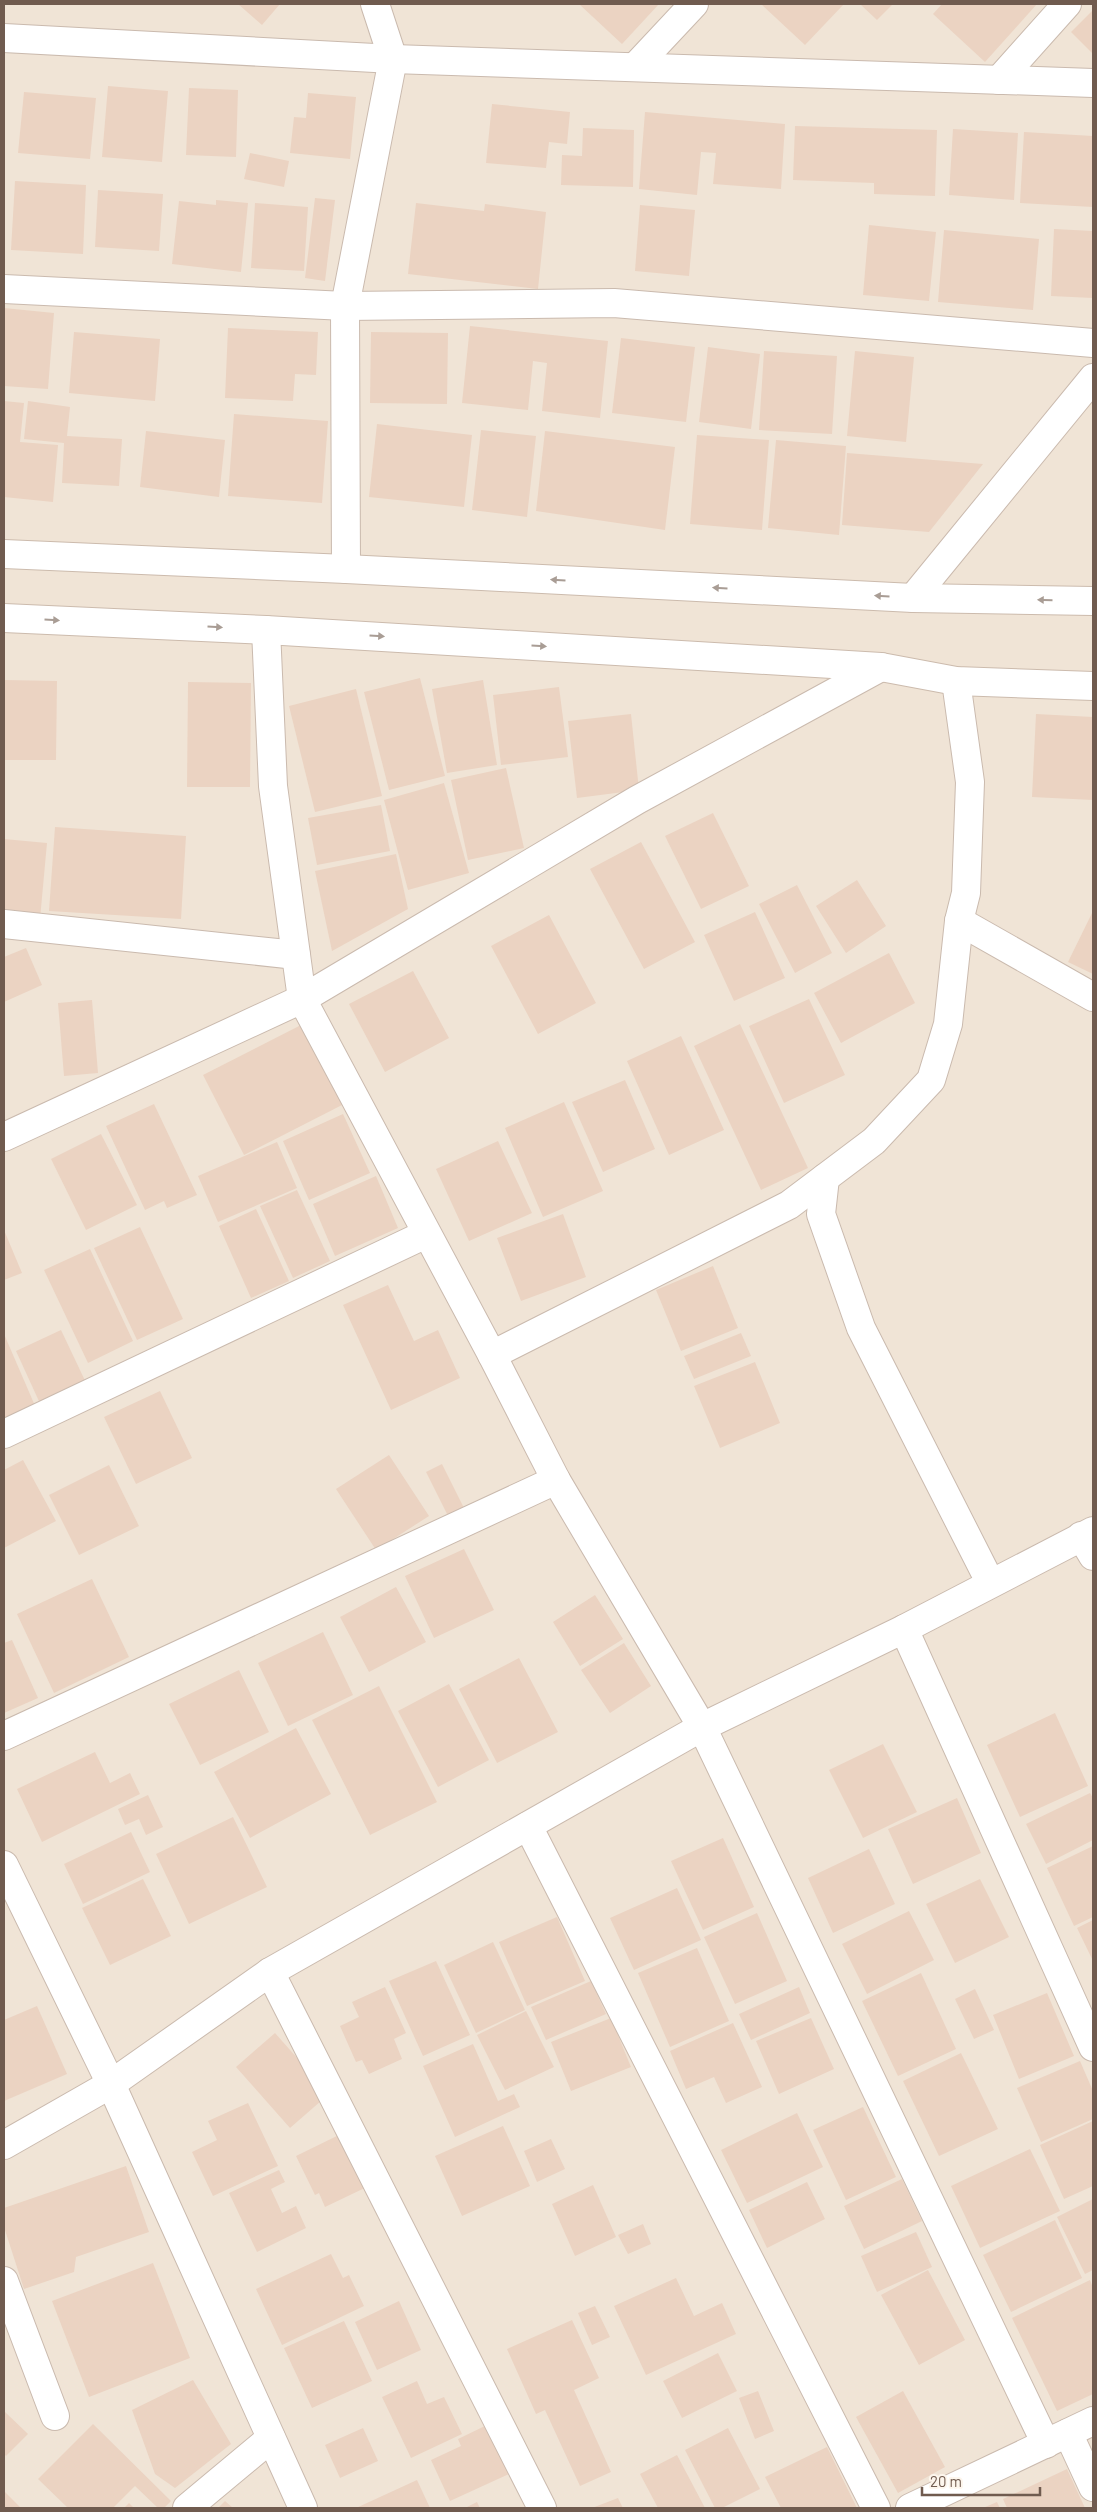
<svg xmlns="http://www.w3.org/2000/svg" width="1097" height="2512" font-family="Barlow,sans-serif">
<rect width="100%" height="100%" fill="#f9f2e7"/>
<rect fill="#f0e4d6" x="4" y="4" width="1089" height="2504"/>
<g fill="#ebd3c2">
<polygon points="238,4 280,4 262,25"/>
<polygon points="579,4 659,4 622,44"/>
<polygon points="761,4 844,4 805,45"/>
<polygon points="860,4 893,4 877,20"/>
<polygon points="942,4 1037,4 985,62 933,14"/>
<polygon points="1093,10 1093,54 1071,32"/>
<polygon points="108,86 168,91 162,162 102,157"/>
<polygon points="189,88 238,90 236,157 186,155"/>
<polygon points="24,92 96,98 90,159 18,153"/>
<polygon points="308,93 356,97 350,159 290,153 294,117 306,118"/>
<polygon points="492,104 570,112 567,144 549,142 546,168 486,163"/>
<polygon points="645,112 785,124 781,189 713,184 716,153 701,152 697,195 639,189"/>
<polygon points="795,126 937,130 935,196 874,194 874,183 793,180"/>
<polygon points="583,128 634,130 633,187 561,185 562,155 582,156"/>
<polygon points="953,129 1018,133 1014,200 949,195"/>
<polygon points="1024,132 1093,136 1093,207 1020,203"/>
<polygon points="250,153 289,161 284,187 244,179"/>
<polygon points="15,181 86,185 83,254 11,250"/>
<polygon points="98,190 163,194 159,251 95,247"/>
<polygon points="315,198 335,200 325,281 305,278"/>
<polygon points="216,200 248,203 241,272 172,264 179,201 216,205"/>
<polygon points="255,203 308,207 304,271 251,268"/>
<polygon points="416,203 484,211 485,204 546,212 538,289 408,274"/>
<polygon points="640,205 695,210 689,276 635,271"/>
<polygon points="869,225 936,232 929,301 863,295"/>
<polygon points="1054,229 1093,231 1093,298 1051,296"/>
<polygon points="944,230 1039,239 1033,310 938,302"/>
<polygon points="4,308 54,313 48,389 4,386"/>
<polygon points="470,326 608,341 600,418 542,411 547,363 533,361 528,410 462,403"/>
<polygon points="228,328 318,332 316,375 295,374 293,401 225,398"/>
<polygon points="74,332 160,339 155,401 69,393"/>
<polygon points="371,332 448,333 447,404 370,403"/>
<polygon points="621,338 695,347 686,422 612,413"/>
<polygon points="708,347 760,354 751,429 699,422"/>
<polygon points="764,351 837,356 832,434 759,430"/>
<polygon points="855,351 914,357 906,442 847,436"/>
<polygon points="4,401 24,403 20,442 58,445 53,502 4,497"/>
<polygon points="28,401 70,407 67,436 122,439 119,486 62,483 64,443 24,439"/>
<polygon points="234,414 328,421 322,503 228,496"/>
<polygon points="377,424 472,435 464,507 369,497"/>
<polygon points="481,430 536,436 527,517 472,510"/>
<polygon points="146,431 225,440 219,497 140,487"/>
<polygon points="545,431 675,447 665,530 536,511"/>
<polygon points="697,435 769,440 762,530 690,524"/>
<polygon points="776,440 846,446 839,535 768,528"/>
<polygon points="847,453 983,464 929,532 842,525"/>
<polygon points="420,678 445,776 389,790 364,692"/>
<polygon points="4,680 57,681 56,760 4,760"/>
<polygon points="483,680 497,765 447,773 432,689"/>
<polygon points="188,682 251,683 250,787 187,787"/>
<polygon points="559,687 568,757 501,765 493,695"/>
<polygon points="356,689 382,796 315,812 289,706"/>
<polygon points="631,714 639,790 577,798 568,721"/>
<polygon points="1036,714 1093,717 1093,800 1032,797"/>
<polygon points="506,768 524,848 468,860 451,780"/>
<polygon points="444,783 469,873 408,890 384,800"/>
<polygon points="381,805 390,851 317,865 308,818"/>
<polygon points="713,813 749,886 701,909 665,836"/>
<polygon points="55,827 186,836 181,919 49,911"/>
<polygon points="4,839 47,843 40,919 4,916"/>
<polygon points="641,842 695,942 644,969 590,869"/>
<polygon points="396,854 408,909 332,951 315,871"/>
<polygon points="857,880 886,926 846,953 816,906"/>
<polygon points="797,885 832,953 795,973 759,904"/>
<polygon points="1093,911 1093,974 1068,962"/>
<polygon points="755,912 785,978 734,1001 704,935"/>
<polygon points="549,915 596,1003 538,1034 491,946"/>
<polygon points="26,948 42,985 4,1002 4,957"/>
<polygon points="889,953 915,1003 841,1043 814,993"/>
<polygon points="413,971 449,1038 385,1072 349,1004"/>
<polygon points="809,999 845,1075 784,1103 749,1026"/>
<polygon points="92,1000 98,1073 64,1076 58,1003"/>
<polygon points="303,1024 344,1104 244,1155 203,1075"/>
<polygon points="740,1024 808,1168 761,1190 694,1046"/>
<polygon points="681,1036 724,1130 669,1155 627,1061"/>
<polygon points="625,1080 655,1149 603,1172 572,1102"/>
<polygon points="564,1102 603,1191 543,1217 505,1128"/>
<polygon points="154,1104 197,1195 167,1208 164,1201 145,1210 106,1126"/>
<polygon points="343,1114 370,1173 309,1200 283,1141"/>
<polygon points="101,1134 137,1205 86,1230 51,1159"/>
<polygon points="498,1141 532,1213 469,1241 436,1169"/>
<polygon points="277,1142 297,1188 218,1222 198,1176"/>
<polygon points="376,1176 398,1228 335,1256 313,1204"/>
<polygon points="297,1190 330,1261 293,1278 260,1206"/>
<polygon points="256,1209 289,1281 251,1298 219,1226"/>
<polygon points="563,1214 586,1277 521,1301 497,1238"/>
<polygon points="140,1227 183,1319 137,1340 94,1248"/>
<polygon points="4,1230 22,1273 4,1280"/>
<polygon points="90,1249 133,1341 88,1363 44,1270"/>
<polygon points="713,1266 738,1328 681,1351 656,1290"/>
<polygon points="388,1285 414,1341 438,1330 460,1378 391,1410 343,1305"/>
<polygon points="61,1330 89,1389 43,1410 16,1351"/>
<polygon points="741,1333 751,1356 694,1379 684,1356"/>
<polygon points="4,1334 39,1415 4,1430"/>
<polygon points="755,1362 780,1423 720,1448 694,1386"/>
<polygon points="160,1391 192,1458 136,1484 104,1417"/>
<polygon points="389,1455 429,1516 376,1550 336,1489"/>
<polygon points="23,1460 56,1521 4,1548 4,1470"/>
<polygon points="442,1464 465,1510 449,1518 426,1472"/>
<polygon points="109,1465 139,1526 79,1555 49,1495"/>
<polygon points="464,1549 494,1610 434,1638 405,1576"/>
<polygon points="92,1579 129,1657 54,1693 17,1614"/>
<polygon points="396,1587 426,1642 369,1672 340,1617"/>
<polygon points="595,1595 623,1639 580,1666 553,1622"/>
<polygon points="323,1632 353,1695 288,1726 258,1663"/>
<polygon points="12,1640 38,1698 4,1713 4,1643"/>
<polygon points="624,1643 651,1686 610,1713 581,1670"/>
<polygon points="519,1658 558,1732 497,1763 459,1689"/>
<polygon points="239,1670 269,1732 200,1765 169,1704"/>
<polygon points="449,1684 489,1760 438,1787 398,1711"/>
<polygon points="379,1686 437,1802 370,1835 312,1720"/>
<polygon points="1055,1713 1088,1786 1020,1817 987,1745"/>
<polygon points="296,1728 331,1794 250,1838 214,1772"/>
<polygon points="883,1744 917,1812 863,1838 829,1770"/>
<polygon points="95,1752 110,1783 130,1773 140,1794 42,1842 17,1789"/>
<polygon points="1090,1793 1093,1798 1093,1840 1046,1864 1026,1824"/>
<polygon points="148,1795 163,1827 146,1835 139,1819 125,1825 118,1809"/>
<polygon points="957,1798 981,1853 913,1884 888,1829"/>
<polygon points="233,1817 267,1887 189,1924 156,1854"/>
<polygon points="131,1832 150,1872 83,1904 64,1864"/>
<polygon points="723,1838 754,1907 703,1930 671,1861"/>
<polygon points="1093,1846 1093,1917 1074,1926 1047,1868"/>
<polygon points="869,1849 895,1904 833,1933 808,1878"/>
<polygon points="143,1879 171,1936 110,1965 82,1908"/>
<polygon points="980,1879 1009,1937 955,1963 926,1904"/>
<polygon points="677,1888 701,1940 634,1970 610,1918"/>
<polygon points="909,1911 934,1960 867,1994 842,1944"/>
<polygon points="757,1913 787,1981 735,2004 704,1937"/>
<polygon points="557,1917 585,1981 527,2006 499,1942"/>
<polygon points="1093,1920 1093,1961 1077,1928"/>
<polygon points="493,1942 525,2010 476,2033 444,1965"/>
<polygon points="697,1948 729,2021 670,2047 638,1973"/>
<polygon points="436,1961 470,2035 423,2056 389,1981"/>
<polygon points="921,1973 956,2049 898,2076 862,2001"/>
<polygon points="591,1981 606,2014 546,2040 531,2007"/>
<polygon points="385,1987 406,2033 394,2039 402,2059 369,2074 362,2060 356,2062 340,2026 359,2017 352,2002"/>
<polygon points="799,1987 810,2013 751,2040 739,2014"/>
<polygon points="975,1989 994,2030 974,2039 955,1999"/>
<polygon points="1047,1993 1074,2056 1019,2079 993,2015"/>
<polygon points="37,2006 67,2074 4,2101 4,2020"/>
<polygon points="526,2011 554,2067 505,2090 477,2035"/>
<polygon points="611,2018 631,2067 571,2091 551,2042"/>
<polygon points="811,2018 834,2069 779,2094 756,2041"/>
<polygon points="733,2023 762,2087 726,2103 714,2077 686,2089 670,2051"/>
<polygon points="275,2033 329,2094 290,2128 236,2067"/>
<polygon points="473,2044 498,2101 514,2094 520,2107 455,2137 423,2066"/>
<polygon points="961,2053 998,2129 939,2156 903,2081"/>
<polygon points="1080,2061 1093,2091 1093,2119 1041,2142 1017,2088"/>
<polygon points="248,2103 278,2166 213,2196 192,2152 217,2140 208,2121"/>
<polygon points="863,2107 896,2177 846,2200 813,2130"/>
<polygon points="797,2113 823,2167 747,2203 721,2150"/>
<polygon points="1093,2121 1093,2186 1064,2199 1040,2145"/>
<polygon points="503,2126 530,2186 462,2216 435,2156"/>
<polygon points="345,2132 371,2185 325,2207 319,2193 315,2195 296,2156"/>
<polygon points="551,2139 565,2169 537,2182 524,2151"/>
<polygon points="1030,2149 1060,2211 980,2248 951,2186"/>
<polygon points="126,2166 149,2232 76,2257 74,2272 24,2289 4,2227 4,2208"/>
<polygon points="279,2170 285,2182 271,2189 282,2213 296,2206 306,2228 257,2252 229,2193"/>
<polygon points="902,2179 922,2221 864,2249 844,2206"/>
<polygon points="807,2182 825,2219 767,2248 749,2210"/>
<polygon points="593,2185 616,2237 575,2256 552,2204"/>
<polygon points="1093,2199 1093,2270 1085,2274 1057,2217"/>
<polygon points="1055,2220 1082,2278 1011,2312 983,2255"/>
<polygon points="643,2224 651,2244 628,2254 618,2235"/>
<polygon points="916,2232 932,2267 877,2292 861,2256"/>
<polygon points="331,2254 343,2278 349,2275 364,2306 282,2345 256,2289"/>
<polygon points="153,2263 190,2358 89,2397 52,2301"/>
<polygon points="928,2270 965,2340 919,2365 881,2295"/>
<polygon points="676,2278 694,2316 722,2303 736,2334 646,2375 614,2306"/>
<polygon points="1090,2280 1093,2288 1093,2394 1057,2411 1012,2318"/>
<polygon points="399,2301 421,2350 377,2370 355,2322"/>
<polygon points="595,2306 610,2337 592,2345 578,2313"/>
<polygon points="572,2320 599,2378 574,2390 611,2472 580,2486 545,2410 536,2414 507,2349"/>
<polygon points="344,2321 372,2381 312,2408 284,2348"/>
<polygon points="718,2353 737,2391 682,2418 663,2381"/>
<polygon points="193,2380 231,2444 175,2488 155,2474 132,2410"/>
<polygon points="417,2381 427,2404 444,2397 462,2434 411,2458 382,2397"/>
<polygon points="758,2391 774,2431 755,2439 739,2398"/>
<polygon points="903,2391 945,2467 898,2493 856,2417"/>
<polygon points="4,2411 28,2434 6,2456 4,2454"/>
<polygon points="93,2424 171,2501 164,2508 158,2508 135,2486 113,2508 68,2508 38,2479"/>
<polygon points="487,2425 509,2474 450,2501 431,2460 461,2446 458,2439"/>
<polygon points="363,2428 378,2461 340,2478 325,2445"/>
<polygon points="728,2428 760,2489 722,2508 715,2508 685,2450"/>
<polygon points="827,2447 857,2508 781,2508 765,2477"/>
<polygon points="677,2455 705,2508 658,2508 640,2474"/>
<polygon points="1067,2469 1085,2508 1007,2508 1003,2499"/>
<polygon points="417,2480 430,2508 356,2508"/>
<polygon points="4,2491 21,2508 4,2508"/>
<polygon points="618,2498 623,2508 592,2508"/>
<polygon points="225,2501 233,2508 218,2508"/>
<polygon points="477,2502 480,2508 465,2508"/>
<polygon points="997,2502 1000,2508 983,2508"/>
<polygon points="129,2503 134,2508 124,2508"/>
</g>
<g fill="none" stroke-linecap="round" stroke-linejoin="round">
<g stroke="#cabaae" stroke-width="30">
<g id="minor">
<polyline points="4,38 393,59 1093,83"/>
<polyline points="635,67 694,4"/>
<polyline points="999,80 1067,4"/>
<polyline points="4,289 345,306 614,303 1093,343"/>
<polyline points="346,569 345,306 393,59 375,4"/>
<polyline points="913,598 1093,378"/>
<polyline points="266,630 273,786 302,999 492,1355 556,1480 702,1727 1046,2444"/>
<polyline points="959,921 1093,997"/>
<polyline points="4,924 296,955"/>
<polyline points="4,1137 302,999 637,800 881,667"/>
<polyline points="825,1178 821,1214 861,1328 990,1582"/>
<polyline points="492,1355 789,1205 874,1141 931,1080 948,1024 959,921 966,893 970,782 956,681"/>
<polyline points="4,1434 426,1234"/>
<polyline points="1081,1536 1093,1556"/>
<polyline points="904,1629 1093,2047"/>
<polyline points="4,1736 556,1480"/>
<polyline points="528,1826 876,2508"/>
<polyline points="4,1865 111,2084 303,2508"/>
<polyline points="270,1972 542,2508"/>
<polyline points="4,2145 111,2084 270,1972 702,1727 904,1629 1093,1531"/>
<polyline points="4,2281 55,2416"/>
<polyline points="1068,2433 1093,2487"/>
<polyline points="187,2508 271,2438"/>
<polyline points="910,2508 1093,2421"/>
</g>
</g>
<g stroke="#ccbbad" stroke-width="30">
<g id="secondary">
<polyline points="4,554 346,569 913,598 1093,601"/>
<polyline points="4,618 266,630 881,667 956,681 1093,686"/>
</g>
</g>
<use href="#minor" stroke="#fff" stroke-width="28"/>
<use href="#secondary" stroke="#fff" stroke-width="28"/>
</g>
<defs><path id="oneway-solid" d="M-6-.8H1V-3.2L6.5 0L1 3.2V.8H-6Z" transform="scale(1.25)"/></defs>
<g fill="#a99d95">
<use href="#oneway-solid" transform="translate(558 580) rotate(-177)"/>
<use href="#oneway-solid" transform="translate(720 588) rotate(-177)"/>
<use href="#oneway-solid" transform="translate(882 596) rotate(-177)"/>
<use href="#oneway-solid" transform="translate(1045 600) rotate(-179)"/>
<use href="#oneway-solid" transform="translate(52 620) rotate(3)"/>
<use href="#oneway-solid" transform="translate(215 627) rotate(3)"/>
<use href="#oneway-solid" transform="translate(377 636) rotate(3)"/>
<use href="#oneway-solid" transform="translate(539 646) rotate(3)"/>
</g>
<rect width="1097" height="2512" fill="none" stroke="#705b4f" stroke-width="10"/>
<path d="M922 2487v8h118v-8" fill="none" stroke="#705b4f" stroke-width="2.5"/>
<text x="930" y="2487" font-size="15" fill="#705b4f" stroke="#fdf6ed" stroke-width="4" paint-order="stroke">20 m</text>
</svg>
